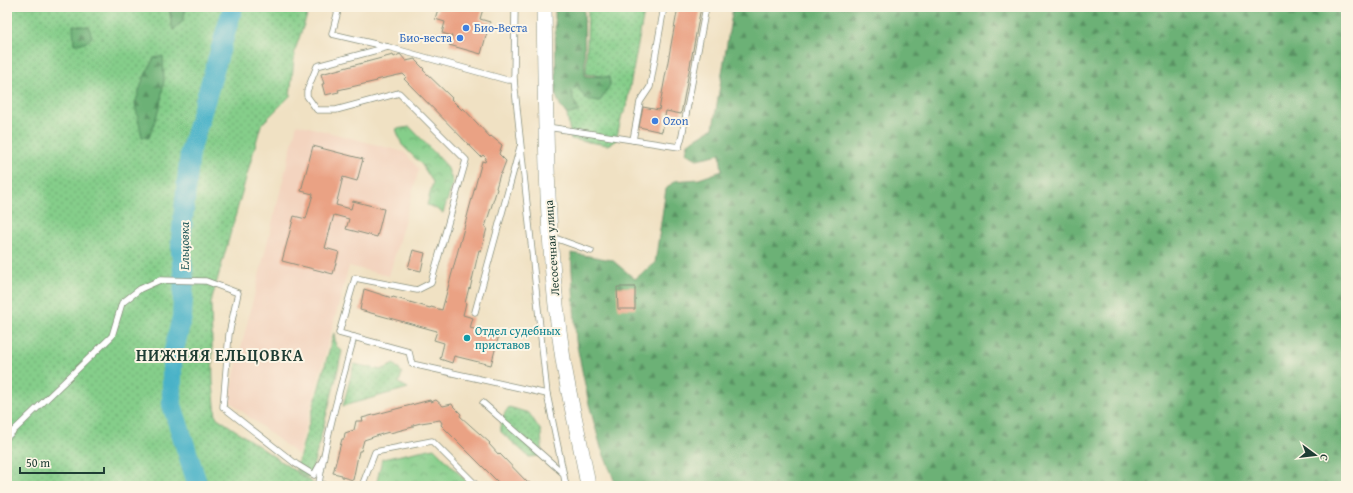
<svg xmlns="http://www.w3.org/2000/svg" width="1353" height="493" font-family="'Gentium Book Plus',serif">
<defs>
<pattern id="grass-dots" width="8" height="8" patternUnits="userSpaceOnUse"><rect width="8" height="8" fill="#85ce8a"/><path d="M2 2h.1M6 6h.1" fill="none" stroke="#6ca872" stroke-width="1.8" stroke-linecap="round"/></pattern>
<pattern id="forest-firs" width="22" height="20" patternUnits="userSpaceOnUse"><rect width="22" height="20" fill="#6cb176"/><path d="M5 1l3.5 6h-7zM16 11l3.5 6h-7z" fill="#589162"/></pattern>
<pattern id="park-crowns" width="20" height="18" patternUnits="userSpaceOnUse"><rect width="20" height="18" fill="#85ce8a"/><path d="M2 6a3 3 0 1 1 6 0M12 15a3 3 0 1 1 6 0" fill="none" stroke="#6ca872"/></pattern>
</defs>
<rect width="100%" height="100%" fill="#fcf5e5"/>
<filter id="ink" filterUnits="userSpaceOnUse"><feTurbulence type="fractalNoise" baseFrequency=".025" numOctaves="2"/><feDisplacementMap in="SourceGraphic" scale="8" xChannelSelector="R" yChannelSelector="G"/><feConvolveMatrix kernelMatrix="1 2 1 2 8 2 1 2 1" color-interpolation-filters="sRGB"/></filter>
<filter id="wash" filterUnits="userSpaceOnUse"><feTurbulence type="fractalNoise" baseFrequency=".012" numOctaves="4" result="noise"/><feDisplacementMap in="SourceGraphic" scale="16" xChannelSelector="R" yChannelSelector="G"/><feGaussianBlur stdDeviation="0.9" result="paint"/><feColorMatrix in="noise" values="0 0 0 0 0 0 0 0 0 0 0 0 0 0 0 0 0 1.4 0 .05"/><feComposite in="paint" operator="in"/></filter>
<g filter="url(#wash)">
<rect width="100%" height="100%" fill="#f0e1c3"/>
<polygon fill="#f3d4bf" points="297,124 404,152 419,169 389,276 349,266 298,455 228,400"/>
<g fill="url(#grass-dots)" stroke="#52865f">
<polygon points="7,7 170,7 170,14 173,30 183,21 186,7 310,7 295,50 290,96 261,125 211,302 213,383 216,417 317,486 7,486"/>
<polygon points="588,7 645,7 625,113 622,114 616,141 607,145 571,139 567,115 579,111 573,99 572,91 578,86 610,85 609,77 586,74"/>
<polygon points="334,333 336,346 342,351 336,378 313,466 308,478 296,470"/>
<polygon points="354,364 381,370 394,364 402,373 399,383 408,388 343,406"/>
<path d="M 509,407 L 529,413 L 541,431 L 542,448 L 538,456 L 529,457 L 501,432 C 500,421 503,415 509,407 Z"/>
</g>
<g fill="url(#forest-firs)" stroke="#467755">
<polygon points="170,7 186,7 183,21 173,30 170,14"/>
<polygon points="555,7 584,7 585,76 609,77 610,85 600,101 586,99 577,86 572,91 573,99 579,111 567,115 561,107 556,96"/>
<polygon points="733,7 1346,7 1346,486 615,486 613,477 601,448 589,404 576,341 571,253 612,260 635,279 655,263 666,189 674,181 699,179 722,171 720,154 697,159 686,153 688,143 713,128"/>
<polygon points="73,25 89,27 92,37 85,43 74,44"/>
<polygon points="163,56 164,80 160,106 149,138 142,137 135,104 143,79 154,58"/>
</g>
<g fill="url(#park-crowns)" stroke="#52865f">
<polygon points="410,127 447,166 453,183 443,213 435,208 427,205 433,182 422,165 402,145 396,129"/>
<polygon points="434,448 471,486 376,486 382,459"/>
</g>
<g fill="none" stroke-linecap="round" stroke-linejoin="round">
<polyline stroke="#49b2c8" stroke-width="20" points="198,486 172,405 172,358 182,317 184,278 181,253 181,238 190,152 233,7"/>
</g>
<g id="blocks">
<g fill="#eaa284">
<polygon points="431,7 474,7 483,9 480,19 490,22 481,54 449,45 452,36 442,33 445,22 435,19 438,9"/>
<polygon points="678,7 701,7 681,114 666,111 662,132 639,127 643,107 659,110"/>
<polygon points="400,54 406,61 415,59 416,61 424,69 423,70 452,98 451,99 462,110 463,108 490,137 491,136 502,145 499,154 506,161 501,174 500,174 496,188 497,189 485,227 487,228 481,251 479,250 470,289 469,288 465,303 466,303 463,315 473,318 470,328 499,335 491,365 454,356 452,363 440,359 444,343 434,340 437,331 360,310 364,289 392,298 393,297 430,308 431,307 442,310 482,161 485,162 486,158 483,155 481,157 404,79 406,77 403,74 376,80 377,81 338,90 339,92 325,95 322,84 324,84 321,74 393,55 394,57"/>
<polygon points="313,146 363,159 357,181 343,177 336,205 351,209 353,201 384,209 377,237 346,229 349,219 334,215 325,248 339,252 333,274 282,261 294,216 306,219 313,194 301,191"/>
<polygon points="413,250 425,253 421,271 408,268"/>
<polygon points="617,287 635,287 635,309 618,309"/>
<polygon points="430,400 431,402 436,400 443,406 452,404 453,406 461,414 460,416 490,443 489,444 499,455 500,454 528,483 529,482 533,486 502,486 441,425 442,423 440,420 421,423 413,425 413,427 390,433 389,432 382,434 364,440 361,451 359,451 353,480 342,477 342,475 333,473 342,439 344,439 345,433 354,430 356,421 363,421 362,418"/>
</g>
</g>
</g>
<g filter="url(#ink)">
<use href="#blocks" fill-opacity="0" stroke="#888f7c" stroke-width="1"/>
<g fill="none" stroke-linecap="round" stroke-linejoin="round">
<g stroke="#888f7c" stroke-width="7">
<g id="lane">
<polyline points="339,7 332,34 388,47 507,80 514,80"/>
<polyline points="515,7 514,80 547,394 566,486"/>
<polyline points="388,47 317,66 307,91 307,96 317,110 336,110 399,93 466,160 431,283 417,290 355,278 339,333 409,352 412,364 547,394"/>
<polyline points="547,127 679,147 682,136 706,7"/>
<polyline points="633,140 640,102 650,87 664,7"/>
<polyline points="552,237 591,251"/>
<polyline points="475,312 520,147"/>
<polyline points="483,403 563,473"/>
<polyline points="7,437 112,336 122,303 140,289 160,280 206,281 238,293 229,334 223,407 296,464 314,475 323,459"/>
<path d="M 328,486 L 319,483 C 327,433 341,385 354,337"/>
<polyline points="362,486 375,452 432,441 477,486"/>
</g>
</g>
<g stroke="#888f7c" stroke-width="16">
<path id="secondary" d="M 544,7 C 546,121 545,239 562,352 C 568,397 581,441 588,486"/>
</g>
<use href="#lane" stroke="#fff" stroke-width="5.5"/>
<use href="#secondary" stroke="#fff" stroke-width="15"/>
</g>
</g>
<g fill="#3f7fe0" stroke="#fcf5e5" stroke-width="1.5">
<circle cx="466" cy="28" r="4"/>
<circle cx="460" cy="38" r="4"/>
<circle cx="655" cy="121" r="4"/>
</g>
<circle fill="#0f9aa8" stroke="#fcf5e5" stroke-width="1.5" cx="467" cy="338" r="4"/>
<g text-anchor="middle" stroke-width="4" stroke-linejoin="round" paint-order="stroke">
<g font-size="12" fill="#366cbe" stroke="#fcf5e5" text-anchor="start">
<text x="474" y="32">Био-Веста</text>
<text x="452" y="42" text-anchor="end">Био-веста</text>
<text x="663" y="125">Ozon</text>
</g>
<g font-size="12" fill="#1f3d34" stroke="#fcf5e5">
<text transform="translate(552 248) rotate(-94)" y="4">Лесосечная улица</text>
</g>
<g font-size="12" fill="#0d838f" stroke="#fcf5e5" text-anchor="start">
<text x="475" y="335">Отдел судебных<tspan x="475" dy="14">приставов</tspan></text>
</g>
<g font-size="13" font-style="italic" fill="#2c6060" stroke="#fcf5e5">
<text transform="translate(184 246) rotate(-90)" y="5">Ельцовка</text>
</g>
<g font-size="16" font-weight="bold" letter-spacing="1" fill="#1f3d34" stroke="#fcf5e5">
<text x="220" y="361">НИЖНЯЯ ЕЛЬЦОВКА</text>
</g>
</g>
<rect width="1353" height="493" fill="none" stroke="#fcf5e5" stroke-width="24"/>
<g transform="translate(1315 455) rotate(105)" stroke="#fcf5e5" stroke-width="3" paint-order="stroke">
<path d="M0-3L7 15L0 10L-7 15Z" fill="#1f3d34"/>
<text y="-6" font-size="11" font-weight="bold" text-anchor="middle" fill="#1f3d34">С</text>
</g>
<path d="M20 467v6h84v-6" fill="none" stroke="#1f3d34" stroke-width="2"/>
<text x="26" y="467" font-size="12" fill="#1f3d34" stroke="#fcf5e5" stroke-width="3" paint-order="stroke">50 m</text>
</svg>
